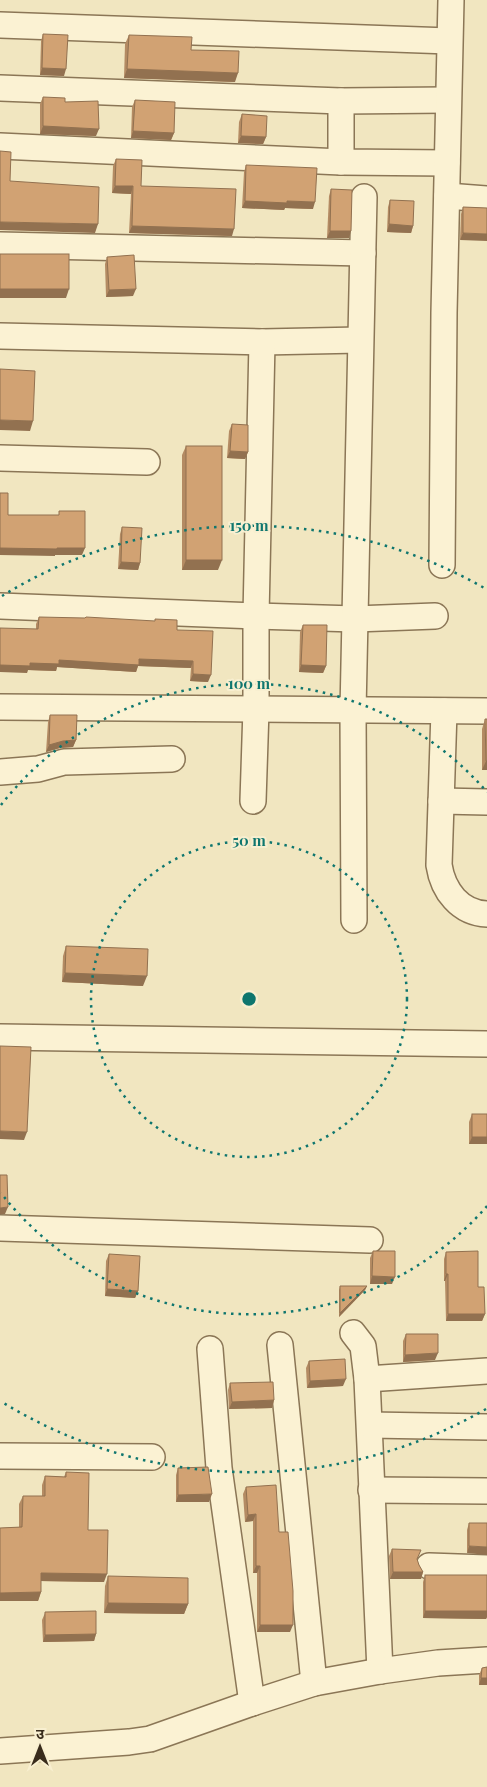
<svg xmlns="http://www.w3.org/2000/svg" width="487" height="1787" font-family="'Playfair Display','Noto Sans Devanagari',serif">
<rect width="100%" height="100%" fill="#f1e6c0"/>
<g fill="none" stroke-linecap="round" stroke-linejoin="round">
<g stroke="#8b7656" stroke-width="28">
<g id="street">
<polyline points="0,25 449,41"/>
<polyline points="0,88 341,101 447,100"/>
<polyline points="341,101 341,162"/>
<polyline points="0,146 341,162 447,163"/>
<polyline points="447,196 487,199"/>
<polyline points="0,245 363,253"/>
<polyline points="0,336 262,342 360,340"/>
<polyline points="0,458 147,462"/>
<polyline points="442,565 444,313 451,0"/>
<polyline points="0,606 256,616 355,619 435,616"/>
<polyline points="0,707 487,711"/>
<path d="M 444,711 L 439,865 C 443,891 460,913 487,914"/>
<polyline points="0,772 38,769 64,762 172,759"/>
<polyline points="253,801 256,709 256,616 262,342"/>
<polyline points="441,801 487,802"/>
<polyline points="354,920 353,711 364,197"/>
<polyline points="0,1037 487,1044"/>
<polyline points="0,1228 370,1240"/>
<polyline points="353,1333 363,1346 367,1379 380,1671"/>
<polyline points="280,1345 314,1683"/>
<polyline points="210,1349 219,1468 252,1703"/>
<polyline points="367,1379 487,1371"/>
<polyline points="370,1425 487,1427"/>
<polyline points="0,1456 152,1457"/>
<polyline points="371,1490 487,1491"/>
<polyline points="429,1566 487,1568"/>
<polyline points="0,1751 129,1742 150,1739 252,1703 314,1683 380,1671 438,1663 487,1660"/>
</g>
</g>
<use href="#street" stroke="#fbf2d3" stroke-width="25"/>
</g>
<g fill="#b48b63">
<polygon points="43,34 64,76 40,75 41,41"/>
<polygon points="129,35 191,50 235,82 124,78 125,44"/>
<polygon points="43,97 65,102 96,136 40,134 40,104"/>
<polygon points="135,100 174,133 171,140 131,138 132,107"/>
<polygon points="242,114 266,137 263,144 238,143 239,122"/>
<polygon points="116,159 141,186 232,236 129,233 131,194 112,193 113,166"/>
<polygon points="246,165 313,209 285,208 284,210 242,208 244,172"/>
<polygon points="331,189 349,238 327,238 329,196"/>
<polygon points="390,200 413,226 411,233 387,232 388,207"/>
<polygon points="463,207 487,208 460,240 461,214"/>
<polygon points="107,257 133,296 106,297 105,264"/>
<polygon points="232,424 248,452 245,459 227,458 229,431"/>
<polygon points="186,446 218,570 182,570 182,455"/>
<polygon points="122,527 140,563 138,570 118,569 120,534"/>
<polygon points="39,617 177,630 208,682 190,681 191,668 138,666 136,672 57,667 56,671 28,670 27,673 36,629 36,624"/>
<polygon points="303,625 326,666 323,673 299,672 300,632"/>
<polygon points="50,715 76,740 73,747 60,748 46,752 48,722"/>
<polygon points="485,719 487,770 482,770 482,729"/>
<polygon points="66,946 143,986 62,982 63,956"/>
<polygon points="472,1114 487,1144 469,1144 469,1122"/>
<polygon points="373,1251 392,1284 370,1284 370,1258"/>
<polygon points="446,1252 478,1287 485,1314 482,1321 446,1321 445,1281 444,1281 444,1259"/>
<polygon points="109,1254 138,1291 135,1298 105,1296 106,1261"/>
<polygon points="340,1286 367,1286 365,1290 339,1317 339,1290"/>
<polygon points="406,1334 435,1360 403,1362 403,1341"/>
<polygon points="309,1361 343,1386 307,1388 306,1368"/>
<polygon points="230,1383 274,1400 272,1408 229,1409 228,1390"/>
<polygon points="178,1468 209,1502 176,1502 176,1475"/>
<polygon points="66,1472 88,1530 104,1582 41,1581 41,1592 38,1601 0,1601 0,1528 19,1527 19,1504 23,1496 42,1496 42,1485 45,1476 64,1477"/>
<polygon points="246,1487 279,1532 290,1632 257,1632 257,1573 253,1573 253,1521 245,1522 243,1494"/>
<polygon points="469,1523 487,1523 467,1553 467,1530"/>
<polygon points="392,1549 417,1560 419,1565 423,1572 421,1579 390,1579 389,1556"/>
<polygon points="425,1575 487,1575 487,1617 486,1619 423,1618 423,1582"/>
<polygon points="108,1576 188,1604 184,1614 104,1613 105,1586"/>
<polygon points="45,1613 96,1634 94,1641 43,1642 42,1620"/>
<polygon points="487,1667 487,1685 479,1685 479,1675 482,1668"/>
</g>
<g fill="#927150">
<polygon points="42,68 66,69 64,76 40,75"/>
<polygon points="127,69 238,73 235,82 124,78"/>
<polygon points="43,126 99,129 96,136 40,134"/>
<polygon points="133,131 174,133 171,140 131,138"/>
<polygon points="241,136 266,137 263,144 238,143"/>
<polygon points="115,186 133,186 131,194 112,193"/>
<polygon points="245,201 287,201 315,202 313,209 285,208 284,210 242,208"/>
<polygon points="0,222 98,224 95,233 0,230"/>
<polygon points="389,224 413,226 411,233 387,232"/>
<polygon points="132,226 234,229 232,236 129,233"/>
<polygon points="330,231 351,231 349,238 327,238"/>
<polygon points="463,233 487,234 487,241 460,240"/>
<polygon points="0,289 69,289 66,298 0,298"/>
<polygon points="136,289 133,296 106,297 109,290"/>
<polygon points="0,420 33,421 30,431 0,430"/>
<polygon points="230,451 248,452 245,459 227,458"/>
<polygon points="0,548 85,548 82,555 55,555 55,556 0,555"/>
<polygon points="186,560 222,560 218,570 182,570"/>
<polygon points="121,562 140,563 138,570 118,569"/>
<polygon points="139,659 193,661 191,668 138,666 136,672 57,667 56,671 28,670 27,673 0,672 0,665 59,660"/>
<polygon points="301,665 326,666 323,673 299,672"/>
<polygon points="193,674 211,675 208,682 190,681"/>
<polygon points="76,740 73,747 60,748 46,752 49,745 63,741"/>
<polygon points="486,761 487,761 487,770 482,770"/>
<polygon points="65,973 147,976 143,986 62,982"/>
<polygon points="0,1131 27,1132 24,1140 0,1139"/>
<polygon points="472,1137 487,1137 487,1144 469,1144"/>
<polygon points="8,1207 5,1214 0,1214 0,1208"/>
<polygon points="446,1274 448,1274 445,1281 444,1281"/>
<polygon points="372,1276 395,1277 392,1284 370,1284"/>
<polygon points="367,1286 365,1290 339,1317 340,1313"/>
<polygon points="107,1289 138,1291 135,1298 105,1296"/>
<polygon points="448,1314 485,1314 482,1321 446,1321"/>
<polygon points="438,1353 435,1360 403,1362 405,1355"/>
<polygon points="346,1379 343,1386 307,1388 310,1381"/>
<polygon points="274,1400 272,1408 229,1409 232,1402"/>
<polygon points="212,1494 209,1502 176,1502 178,1495"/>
<polygon points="256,1514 253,1521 245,1522 248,1515"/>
<polygon points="469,1546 487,1547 487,1555 467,1553"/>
<polygon points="256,1566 260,1566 257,1573 253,1573"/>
<polygon points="393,1572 423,1572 421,1579 390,1579"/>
<polygon points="41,1573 107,1574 104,1582 38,1581"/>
<polygon points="41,1592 38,1601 0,1601 0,1593"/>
<polygon points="108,1603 188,1604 184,1614 104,1613"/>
<polygon points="425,1611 487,1611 487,1617 486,1619 423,1618"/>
<polygon points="260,1625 293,1625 290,1632 257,1632"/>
<polygon points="96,1634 94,1641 43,1642 45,1635"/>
<polygon points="481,1678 487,1678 487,1685 479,1685"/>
</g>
<g fill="#d1a273" stroke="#927150">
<polygon points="43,34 68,35 66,69 42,68"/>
<polygon points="129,35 192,37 191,50 239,51 238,73 127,69"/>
<polygon points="43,97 65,98 65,102 98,101 99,129 43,126"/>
<polygon points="135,100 175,102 174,133 133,131"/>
<polygon points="242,114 267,116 266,137 241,136"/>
<polygon points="0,151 11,152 10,181 99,187 98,224 0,222"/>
<polygon points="116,159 142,160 141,186 236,189 234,229 132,226 133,186 115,186"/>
<polygon points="246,165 317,168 315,202 287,201 287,203 245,201"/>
<polygon points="331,189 352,190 351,231 330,231"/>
<polygon points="390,200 414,201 413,226 389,224"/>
<polygon points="463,207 487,208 487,234 463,233"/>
<rect x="0" y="254" width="69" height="35"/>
<polygon points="134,255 136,289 109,290 107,257"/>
<polygon points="0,369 35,371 33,421 0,420"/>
<polygon points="232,424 248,425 248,452 230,451"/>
<rect x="186" y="446" width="36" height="114"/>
<polygon points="0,493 8,493 8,515 59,515 59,511 85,511 85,548 57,548 57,549 0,548"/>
<polygon points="122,527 142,528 140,563 121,562"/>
<polygon points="39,617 85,618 86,617 155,621 155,619 177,620 177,630 213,631 211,675 193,674 193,661 139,659 139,665 59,660 59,664 30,663 30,666 0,665 0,628 38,629"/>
<polygon points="303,625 327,625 326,666 301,665"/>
<polygon points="50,715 77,715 76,740 63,741 49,745"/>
<polygon points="485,719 487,719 487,761 486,761"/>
<polygon points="66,946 148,949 147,976 65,973"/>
<polygon points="0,1046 31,1047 27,1132 0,1131"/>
<rect x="472" y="1114" width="15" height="23"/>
<polygon points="0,1175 7,1175 8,1207 0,1208"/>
<polygon points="373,1251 395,1251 395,1277 372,1276"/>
<polygon points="478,1251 478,1287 484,1287 485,1314 448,1314 448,1274 446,1274 446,1252"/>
<polygon points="109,1254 140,1256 138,1291 107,1289"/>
<polygon points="340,1286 367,1286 340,1313"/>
<polygon points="406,1334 438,1334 438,1353 405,1355"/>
<polygon points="345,1359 346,1379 310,1381 309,1361"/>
<polygon points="273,1382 274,1400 232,1402 230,1383"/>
<polygon points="208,1467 212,1494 178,1495 178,1468"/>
<polygon points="66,1472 89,1473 88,1530 108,1530 107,1574 41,1573 41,1592 0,1593 0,1528 22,1527 23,1496 45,1496 45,1476 66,1477"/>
<polygon points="276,1485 279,1532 288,1532 293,1591 293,1625 260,1625 260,1566 256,1566 256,1514 248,1515 246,1487"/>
<polygon points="469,1523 487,1523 487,1547 469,1546"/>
<polygon points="392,1549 421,1550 417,1559 419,1565 423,1572 393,1572"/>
<rect x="425" y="1575" width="62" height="36"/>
<polygon points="108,1576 188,1578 188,1604 108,1603"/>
<polygon points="96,1611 96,1634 45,1635 45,1612"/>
<polygon points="487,1667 487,1678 481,1678 482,1668"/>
</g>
<g fill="none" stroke="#0f766e" stroke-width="2.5" stroke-dasharray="2.5 5">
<circle cx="249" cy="999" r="158"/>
<path d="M487 1206A315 315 0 0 1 1 1193M1 805A315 315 0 0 1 487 792"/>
<path d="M486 1409A473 473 0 0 1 2 1402M2 596A473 473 0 0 1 486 589"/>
</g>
<circle cx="249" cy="999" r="8" fill="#0f766e" stroke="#f8efd0" stroke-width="2.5"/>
<g font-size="15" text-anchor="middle" font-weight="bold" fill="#0f766e" stroke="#f8efd0" stroke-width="4" stroke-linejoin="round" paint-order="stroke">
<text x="249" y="531">150 m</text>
<text x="249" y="689">100 m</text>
<text x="249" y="846">50 m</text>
</g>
<g transform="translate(40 1747)" stroke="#f8efd0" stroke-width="4" paint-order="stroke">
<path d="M0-4L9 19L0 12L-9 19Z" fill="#392c1c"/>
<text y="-8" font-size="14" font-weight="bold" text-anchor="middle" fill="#392c1c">उ</text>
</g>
</svg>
